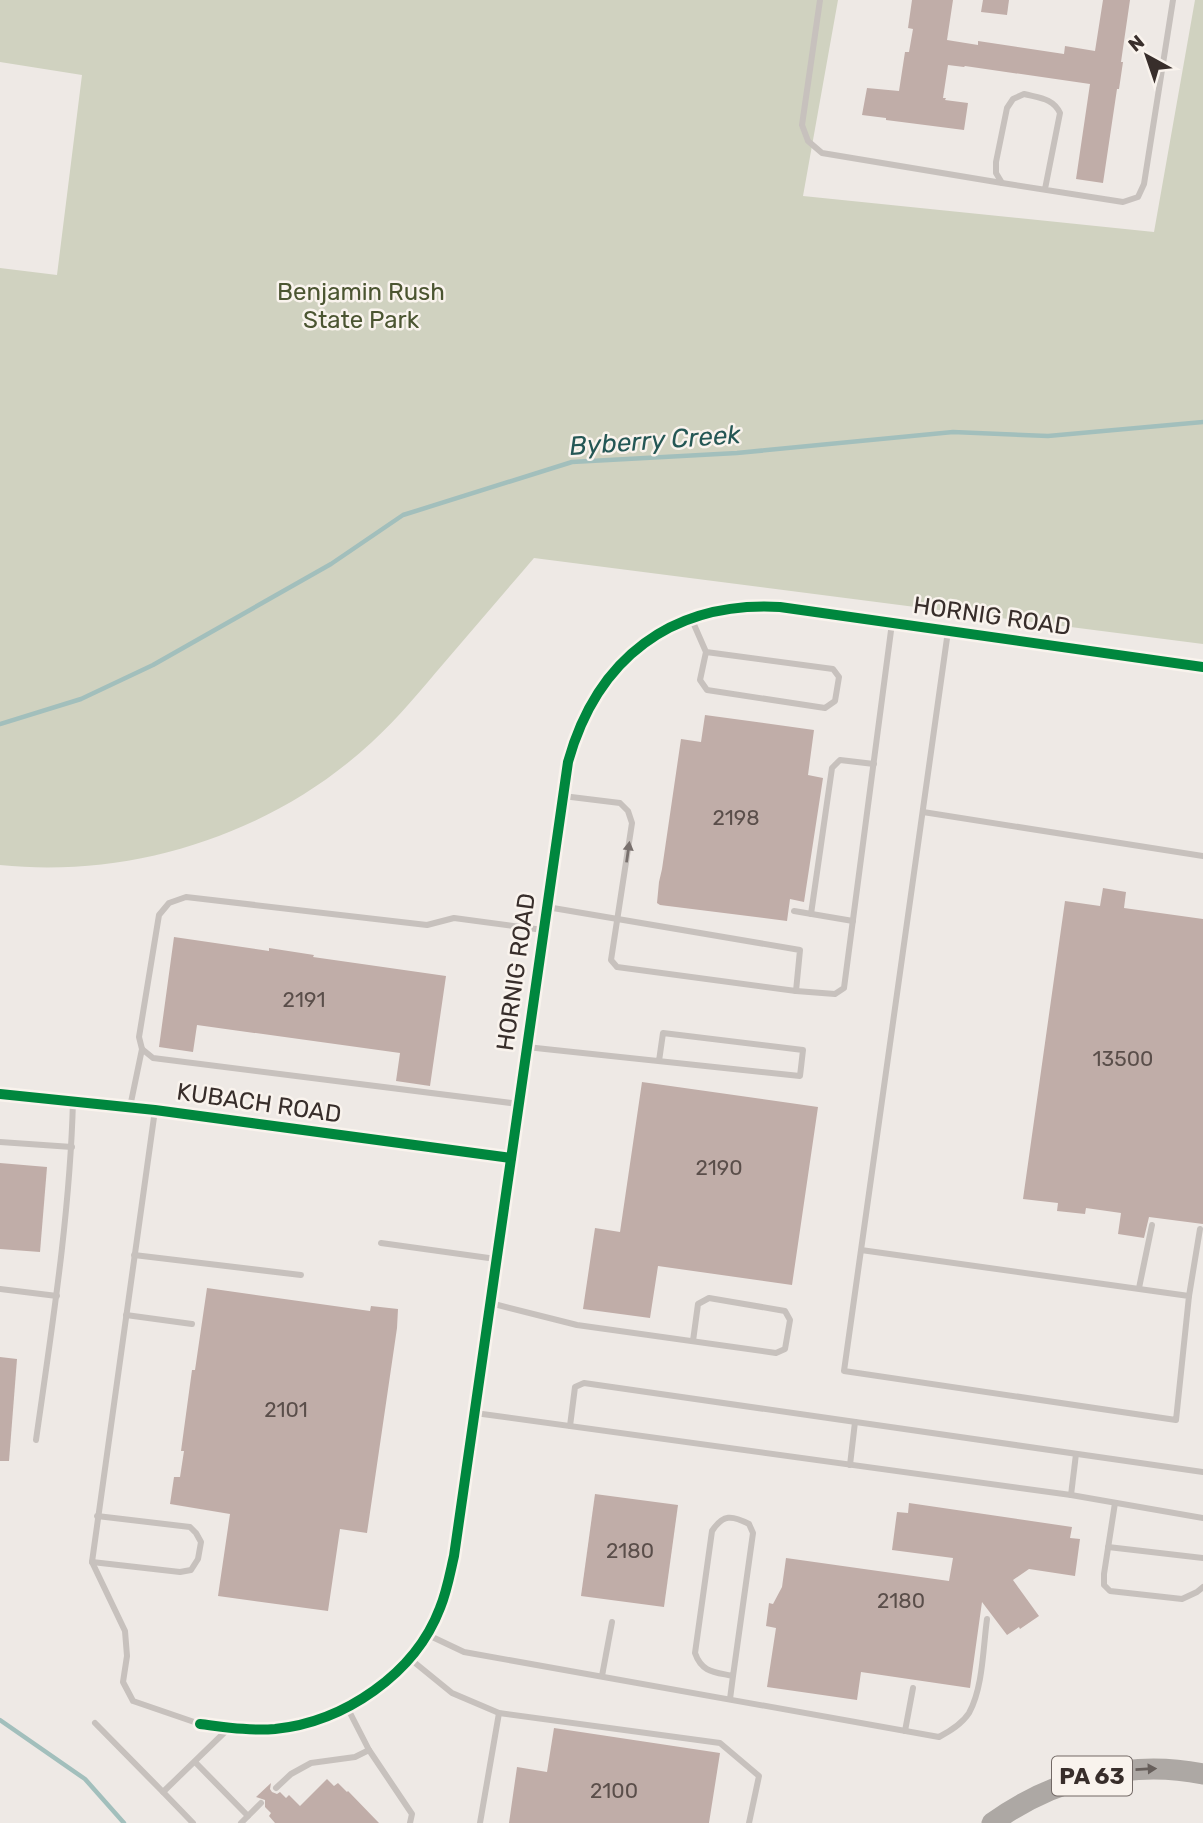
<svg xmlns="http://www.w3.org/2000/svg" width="1203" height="1823" font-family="Rubik,sans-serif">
<rect width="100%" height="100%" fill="#eee9e5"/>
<path fill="#d0d2c0" d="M 0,0 L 838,0 L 803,196 L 1154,232 L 1195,0 L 1203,0 L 1203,644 L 534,558 C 504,593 474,628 444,663 C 421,690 399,717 372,742 C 274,833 134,879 0,865 L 0,268 L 57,275 L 82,75 L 0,62 Z"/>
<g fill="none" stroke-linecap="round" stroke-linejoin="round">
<g stroke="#a2bfbc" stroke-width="4.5">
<polyline points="0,724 81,699 153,665 331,564 403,515 572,462 737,453 953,432 1048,436 1203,422"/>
<polyline points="0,1720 85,1779 124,1823"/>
</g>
</g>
<g fill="#c0ada8">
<polygon points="912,0 953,0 947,40 978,45 978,41 1064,54 1065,46 1095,51 1103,0 1130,0 1121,62 1123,62 1119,89 1117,89 1103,183 1076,179 1090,84 965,66 964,67 948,65 943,98 946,98 945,100 968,103 964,130 886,120 886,118 862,115 867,88 899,91 905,52 909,52 913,29 908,28"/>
<polygon points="983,0 1009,0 1007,15 981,12"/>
<polygon points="705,715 814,730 808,775 823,778 804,902 790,899 787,921 660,905 657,903 659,882 662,869 681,739 701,742"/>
<polygon points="1103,888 1126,892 1124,908 1203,919 1203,1224 1149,1217 1144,1238 1118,1234 1121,1213 1086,1208 1085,1214 1057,1211 1058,1203 1023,1199 1065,901 1100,906"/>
<polygon points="174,937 269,951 269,948 314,955 313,957 446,976 430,1086 396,1081 400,1053 197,1025 193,1052 159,1047"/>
<polygon points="642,1082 818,1107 792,1285 658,1266 650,1318 583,1309 595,1228 620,1232"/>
<polygon points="0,1163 47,1167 40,1252 0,1249"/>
<polygon points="207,1288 370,1311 371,1306 398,1309 397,1328 367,1533 340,1529 328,1611 218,1596 230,1514 170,1504 174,1477 180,1477 184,1451 181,1451 192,1370 195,1370"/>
<polygon points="0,1357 17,1359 9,1461 0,1461"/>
<polygon points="595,1494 678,1505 664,1607 581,1596"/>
<polygon points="909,1503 1072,1527 1070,1538 1080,1539 1075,1576 1029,1569 1013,1580 1039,1616 1020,1629 1019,1627 1007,1635 982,1602 970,1688 861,1672 857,1700 767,1687 776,1628 766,1626 769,1603 773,1604 782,1587 786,1558 949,1581 953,1558 892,1550 897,1512 908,1513"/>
<polygon points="554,1728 720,1753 709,1823 509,1823 517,1767 547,1772"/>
<polygon points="327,1779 334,1786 338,1783 347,1792 348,1791 379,1823 275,1823 269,1816 271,1813 265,1807 265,1800 256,1797 271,1783 270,1789 272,1792 277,1794 280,1792 286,1798 289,1795 300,1806"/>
</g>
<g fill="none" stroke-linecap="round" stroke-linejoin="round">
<g stroke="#c7c1bd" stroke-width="6">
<polyline points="820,0 802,125 808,141 822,153 1002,183"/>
<path d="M 1045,189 L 1060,113 C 1053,98 1039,98 1024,94 L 1013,99 L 1007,108 L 996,162 L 996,173 L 1002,183 L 1123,202 L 1138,197 L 1144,184 L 1173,0"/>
<polyline points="692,620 706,652 833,669 839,677 835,701 825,708 707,690 700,680 706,652"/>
<polyline points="563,796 620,803 628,811 632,823 611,960 617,967 796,991"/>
<polyline points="923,812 1203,856"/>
<polyline points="547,907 800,950 796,991 835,994 844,988 892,623"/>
<polyline points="794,911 853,921"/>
<polyline points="811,914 832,768 840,760 874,764"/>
<polyline points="527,1047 545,1049 800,1076 803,1050 663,1033 659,1061"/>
<polyline points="519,1104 153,1058 142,1049 139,1037 159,915 169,903 186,897 427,925 454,918 543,930"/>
<polyline points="130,1107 142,1049"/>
<polyline points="155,1110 92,1562 125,1631 127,1656 123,1682 133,1701 200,1724"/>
<polyline points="0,1142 72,1147"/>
<polyline points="381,1243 496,1259"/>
<polyline points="861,1250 1189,1296 1176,1420 844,1371 948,631"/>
<polyline points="134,1255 301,1275"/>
<polyline points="1139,1288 1152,1225"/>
<polyline points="0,1289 57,1296"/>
<polyline points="1189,1296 1200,1229"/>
<polyline points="490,1303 577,1325 776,1353 785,1349 790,1320 785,1311 709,1298 698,1304 693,1341"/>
<polyline points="126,1315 192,1324"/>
<polyline points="475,1413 1071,1495 1203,1518"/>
<polyline points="570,1426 575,1387 584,1383 1203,1472"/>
<path d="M 36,1440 C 52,1327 70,1214 73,1101"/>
<polyline points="850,1465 855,1422"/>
<polyline points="1071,1495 1076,1454"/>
<polyline points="1115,1503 1104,1574 1104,1585 1110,1591 1182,1599 1197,1592 1203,1587"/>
<polyline points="1108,1547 1203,1558"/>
<polyline points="92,1562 180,1572 191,1570 198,1559 201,1542 196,1533 190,1527 97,1516"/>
<path d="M 426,1634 L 464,1652 L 939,1737 C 950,1731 962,1724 969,1713 C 983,1688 983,1648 987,1619"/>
<polyline points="409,1658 452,1693 499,1713 720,1743 759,1776 749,1823"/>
<polyline points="602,1676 612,1622"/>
<path d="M 730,1699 L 733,1676 L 753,1533 L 749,1524 C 732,1515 723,1514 712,1531 L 695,1653 C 702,1673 715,1672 733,1676"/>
<polyline points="347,1707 369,1750 412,1814 410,1823"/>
<polyline points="95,1723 163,1792 228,1729"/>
<polyline points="905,1731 913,1688"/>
<polyline points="195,1762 248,1816 241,1823"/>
<polyline points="276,1788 291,1774 311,1763 355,1757 369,1750"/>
<polyline points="163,1792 193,1823"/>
<polyline points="248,1816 261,1803"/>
<polyline points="480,1823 499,1713"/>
</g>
<g stroke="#c7c1bd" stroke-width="12">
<polyline points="0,1094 155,1110 511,1158"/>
<path d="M 200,1724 C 225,1727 249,1731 275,1729 C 344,1722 415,1674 440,1608 C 447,1591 450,1573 454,1556 L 568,762 C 597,658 672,601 780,607 L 1203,667"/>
</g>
<path stroke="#ada8a4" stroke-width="21" d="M 992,1823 C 1053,1779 1129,1759 1203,1774"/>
<g stroke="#f9f3ed" stroke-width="15">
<g id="cycleway">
<polyline points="0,1094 155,1110 511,1158"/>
<path d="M 200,1724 C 225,1727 249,1731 275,1729 C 344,1722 415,1674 440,1608 C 447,1591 450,1573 454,1556 L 568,762 C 597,658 672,601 780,607 L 1203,667"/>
</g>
</g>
<use href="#cycleway" stroke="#00873e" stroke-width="10"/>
</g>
<defs><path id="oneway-solid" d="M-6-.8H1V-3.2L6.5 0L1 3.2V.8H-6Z" transform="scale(1.75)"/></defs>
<use fill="#78706d" href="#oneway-solid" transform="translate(628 852) rotate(-82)"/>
<use fill="#675f5b" href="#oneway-solid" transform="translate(1146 1769) rotate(-3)"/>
<g text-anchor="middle" stroke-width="5" stroke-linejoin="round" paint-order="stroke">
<g font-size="21" fill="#5a4e4a">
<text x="736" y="825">2198</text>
<text x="304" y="1007">2191</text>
<text x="1123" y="1066">13500</text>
<text x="719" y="1175">2190</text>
<text x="286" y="1417">2101</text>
<text x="630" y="1558">2180</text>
<text x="901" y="1608">2180</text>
<text x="614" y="1798">2100</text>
</g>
<rect fill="#f9f3ed" stroke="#726965" stroke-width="2" x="1052" y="1756.5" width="80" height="39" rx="5"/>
<g font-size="23" font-weight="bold" fill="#382e2b">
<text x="1092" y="1784">PA 63</text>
</g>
<g font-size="24" fill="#4b5531" stroke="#f9f3ed">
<text x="361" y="300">Benjamin Rush<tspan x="361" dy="28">State Park</tspan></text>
</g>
<g font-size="24" fill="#382e2b" stroke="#f9f3ed">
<text transform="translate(992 616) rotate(8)" y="8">HORNIG ROAD</text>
<text transform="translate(516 972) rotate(-82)" y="8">HORNIG ROAD</text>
<text transform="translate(259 1103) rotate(8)" y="8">KUBACH ROAD</text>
</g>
<g font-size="26" font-style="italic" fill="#245755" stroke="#f9f3ed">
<text transform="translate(655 440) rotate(-4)" y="9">Byberry Creek</text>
</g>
</g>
<g transform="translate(1147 56) rotate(320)" stroke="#f9f3ed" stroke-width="5" paint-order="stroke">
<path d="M0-5L12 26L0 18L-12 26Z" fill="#382e2b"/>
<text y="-10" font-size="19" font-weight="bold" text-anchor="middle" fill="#382e2b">N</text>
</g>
</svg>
